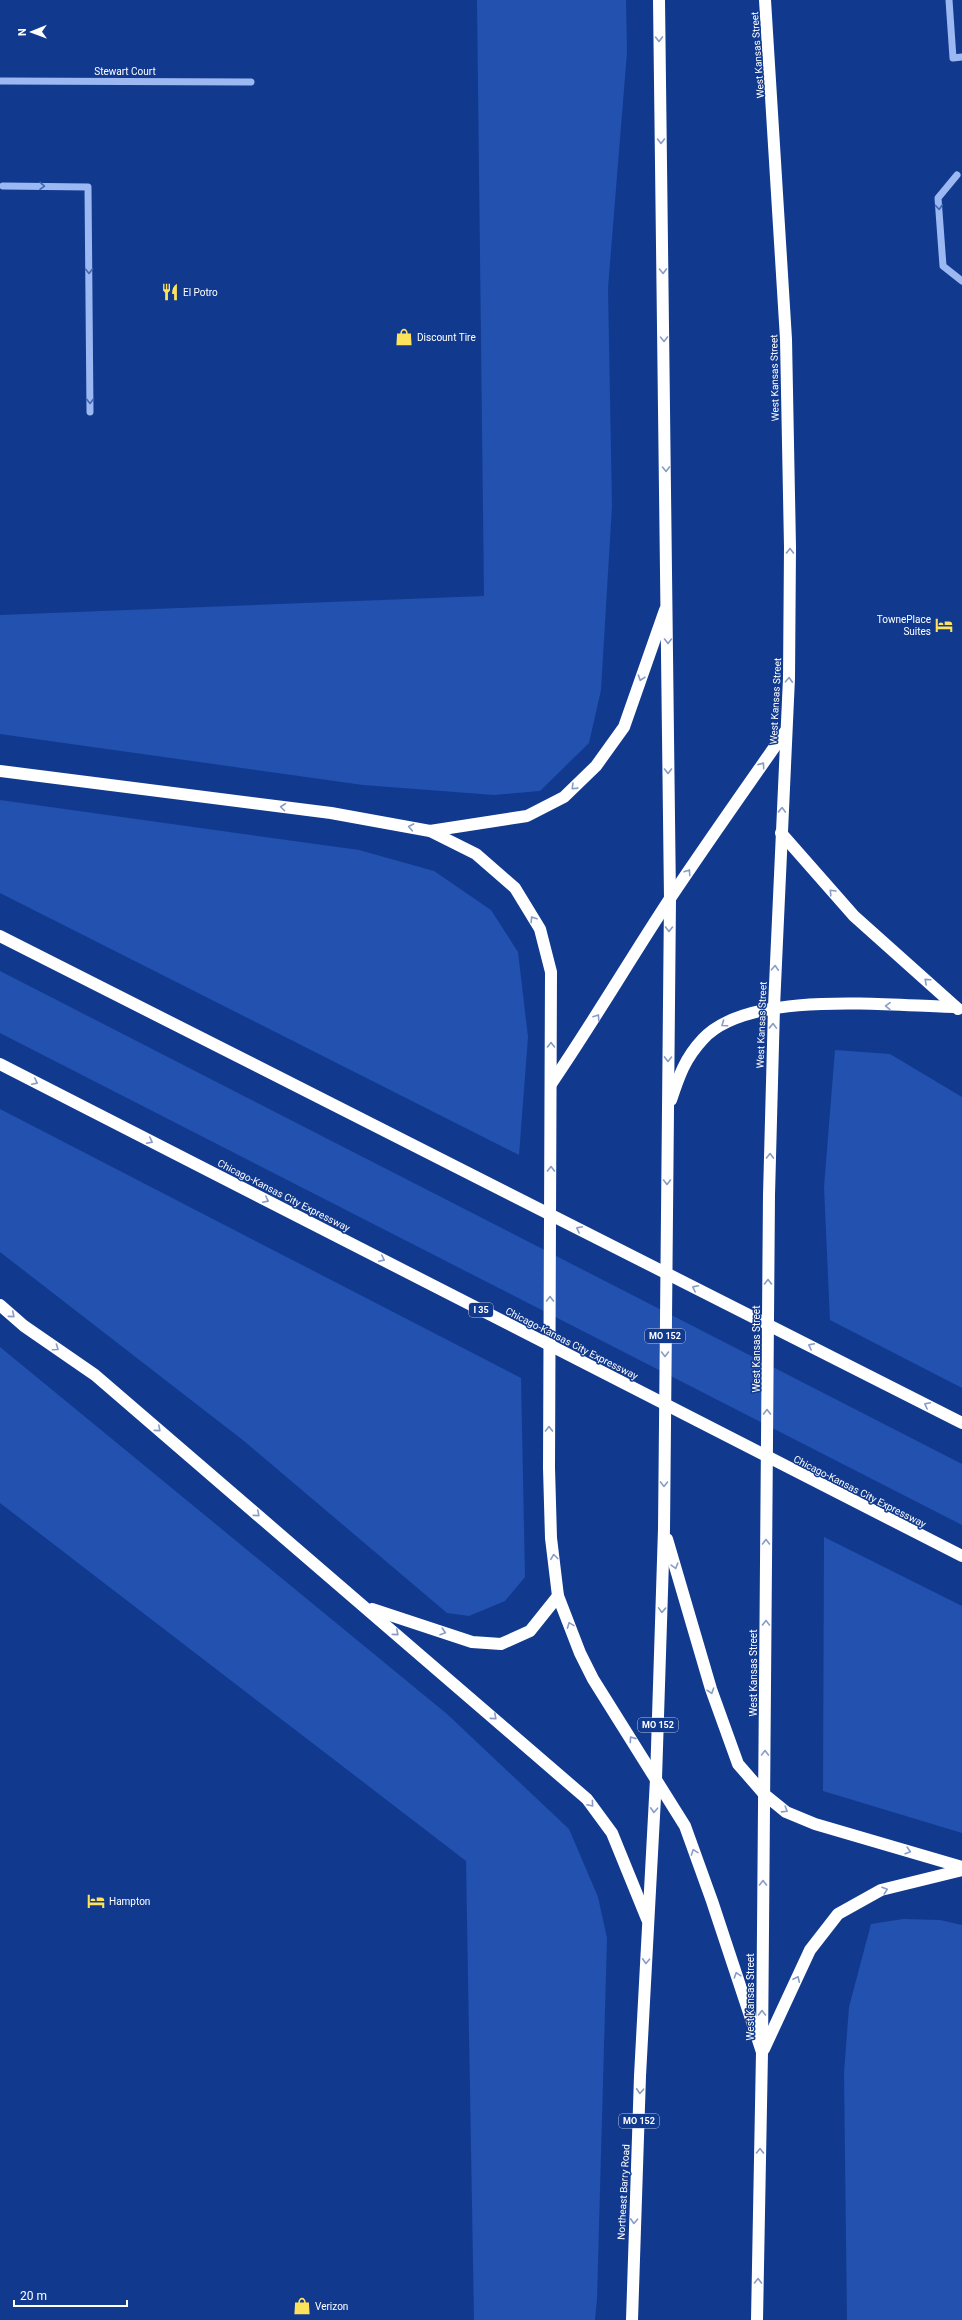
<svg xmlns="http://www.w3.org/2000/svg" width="962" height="2320" font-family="Roboto,sans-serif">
<rect width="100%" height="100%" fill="#113a8f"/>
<g fill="#2251af">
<polygon points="477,0 626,0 627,52 608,288 612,506 601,690 589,743 540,791 494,795 363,785 0,734 0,615 484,596"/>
<polygon points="0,800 359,850 434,871 491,910 518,952 528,1037 519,1155 0,893"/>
<polygon points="0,971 962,1464 962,1525 0,1033"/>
<polygon points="835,1050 890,1054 962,1097 962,1388 830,1320 824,1187"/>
<polygon points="0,1109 521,1378 525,1577 505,1601 469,1616 447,1613 244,1441 0,1252"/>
<polygon points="0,1347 447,1714 569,1829 598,1897 607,1938 597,2299 595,2320 474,2320 466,1861 0,1503"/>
<polygon points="824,1537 962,1606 962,1833 823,1791"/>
<polygon points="903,1919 940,1920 962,1925 962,2320 847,2320 844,2073 849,2007 871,1924"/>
</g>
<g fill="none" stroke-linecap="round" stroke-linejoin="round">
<g stroke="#9bb8f2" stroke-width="7">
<polyline points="949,0 953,58 962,57"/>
<polyline points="0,81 251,82"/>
<polyline points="957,175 938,198 943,266 962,281"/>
<polyline points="3,186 88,187 90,412"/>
</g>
<g stroke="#fff" stroke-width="12">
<polyline points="0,771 331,813 430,831 476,854 515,888 540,929 551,972 549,1468 551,1538 558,1596 580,1653 593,1679 685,1826 712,1901 762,2052 757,2320"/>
<polyline points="430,831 527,816 564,797 596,766 624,727 665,610"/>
<polyline points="781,833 854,916 958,1009"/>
<polyline points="0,936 962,1423"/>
<polyline points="0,1064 962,1556"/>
<path d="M 551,1084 C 592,1024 629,961 669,900 C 707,843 746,788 785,732"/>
<path d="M 671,1100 C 679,1076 685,1058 703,1039 C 749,989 891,1006 955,1007"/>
<polyline points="0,1305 24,1326 95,1375 587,1799 612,1833 647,1919"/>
<polyline points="667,1539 711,1689 738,1764 765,1795 786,1812 815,1824 962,1867"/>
<polyline points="372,1609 472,1642 501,1644 530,1631 558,1596"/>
<polyline points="764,2049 810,1950 838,1914 881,1890 962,1870"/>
<polyline points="762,2052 769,1195 774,1007 789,678 790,547 786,339 765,0"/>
<polyline points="632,2320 640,2076 656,1779 664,1529 670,899 659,0"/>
</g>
</g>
<defs><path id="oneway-chevron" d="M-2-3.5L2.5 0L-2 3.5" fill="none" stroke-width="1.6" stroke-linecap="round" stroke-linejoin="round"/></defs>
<g stroke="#889cc7">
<use href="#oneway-chevron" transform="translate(659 39) rotate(89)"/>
<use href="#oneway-chevron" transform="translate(661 141) rotate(89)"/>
<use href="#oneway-chevron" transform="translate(663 271) rotate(89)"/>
<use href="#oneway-chevron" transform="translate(664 339) rotate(89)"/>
<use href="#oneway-chevron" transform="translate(666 469) rotate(89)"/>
<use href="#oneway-chevron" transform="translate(790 551) rotate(-90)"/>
<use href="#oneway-chevron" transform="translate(668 641) rotate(90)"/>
<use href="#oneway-chevron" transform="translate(641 678) rotate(109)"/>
<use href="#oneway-chevron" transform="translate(789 680) rotate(-87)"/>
<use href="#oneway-chevron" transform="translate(762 765) rotate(-55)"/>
<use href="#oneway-chevron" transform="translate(668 771) rotate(90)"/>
<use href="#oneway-chevron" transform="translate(574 787) rotate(136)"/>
<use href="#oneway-chevron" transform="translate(283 807) rotate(-173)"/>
<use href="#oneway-chevron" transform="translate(782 810) rotate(-88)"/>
<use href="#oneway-chevron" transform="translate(411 827) rotate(-169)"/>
<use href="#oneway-chevron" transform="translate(688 872) rotate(-56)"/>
<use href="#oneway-chevron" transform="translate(832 892) rotate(-133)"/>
<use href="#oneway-chevron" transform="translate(533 919) rotate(-122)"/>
<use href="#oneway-chevron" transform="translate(669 929) rotate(91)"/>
<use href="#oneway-chevron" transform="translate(775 968) rotate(-87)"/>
<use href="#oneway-chevron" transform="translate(927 981) rotate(-138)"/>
<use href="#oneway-chevron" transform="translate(888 1006) rotate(-179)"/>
<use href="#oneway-chevron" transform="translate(597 1017) rotate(-56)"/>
<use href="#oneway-chevron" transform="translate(724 1024) rotate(145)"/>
<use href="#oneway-chevron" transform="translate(773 1026) rotate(-88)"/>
<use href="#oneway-chevron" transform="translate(551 1045) rotate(-90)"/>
<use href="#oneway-chevron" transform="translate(668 1059) rotate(91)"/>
<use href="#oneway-chevron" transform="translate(35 1082) rotate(27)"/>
<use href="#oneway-chevron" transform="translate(150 1141) rotate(27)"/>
<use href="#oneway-chevron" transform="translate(770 1156) rotate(-89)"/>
<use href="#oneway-chevron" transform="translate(551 1169) rotate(-90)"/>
<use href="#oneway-chevron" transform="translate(667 1182) rotate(90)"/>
<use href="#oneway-chevron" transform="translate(266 1200) rotate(27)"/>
<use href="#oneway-chevron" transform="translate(579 1229) rotate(-153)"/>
<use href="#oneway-chevron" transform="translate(382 1259) rotate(27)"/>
<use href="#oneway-chevron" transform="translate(768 1282) rotate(-90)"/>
<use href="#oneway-chevron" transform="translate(695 1288) rotate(-153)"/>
<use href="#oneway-chevron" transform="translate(550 1299) rotate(-90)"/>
<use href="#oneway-chevron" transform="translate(12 1315) rotate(40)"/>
<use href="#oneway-chevron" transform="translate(811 1346) rotate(-153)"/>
<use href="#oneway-chevron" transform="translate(56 1348) rotate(35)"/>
<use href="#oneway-chevron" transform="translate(665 1354) rotate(90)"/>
<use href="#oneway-chevron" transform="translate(927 1405) rotate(-153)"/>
<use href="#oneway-chevron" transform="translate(767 1412) rotate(-90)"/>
<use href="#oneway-chevron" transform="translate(158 1429) rotate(41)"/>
<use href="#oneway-chevron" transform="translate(549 1429) rotate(-90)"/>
<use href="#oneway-chevron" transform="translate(664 1484) rotate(91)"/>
<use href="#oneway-chevron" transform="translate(257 1514) rotate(41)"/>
<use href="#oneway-chevron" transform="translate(766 1542) rotate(-90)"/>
<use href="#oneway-chevron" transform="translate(554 1557) rotate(-97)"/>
<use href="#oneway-chevron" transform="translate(675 1566) rotate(74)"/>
<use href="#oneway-chevron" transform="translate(662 1610) rotate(92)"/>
<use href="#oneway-chevron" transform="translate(766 1623) rotate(-90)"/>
<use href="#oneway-chevron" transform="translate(570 1625) rotate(-111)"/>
<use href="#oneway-chevron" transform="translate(443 1632) rotate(18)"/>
<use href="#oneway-chevron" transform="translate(396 1633) rotate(41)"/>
<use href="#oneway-chevron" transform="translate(711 1691) rotate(71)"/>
<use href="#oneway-chevron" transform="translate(494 1717) rotate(41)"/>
<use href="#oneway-chevron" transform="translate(632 1739) rotate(-125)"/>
<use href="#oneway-chevron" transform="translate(765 1753) rotate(-90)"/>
<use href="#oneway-chevron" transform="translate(591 1804) rotate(50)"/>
<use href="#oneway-chevron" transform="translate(654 1810) rotate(93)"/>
<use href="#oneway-chevron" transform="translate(785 1810) rotate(32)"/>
<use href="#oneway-chevron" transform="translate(908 1851) rotate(16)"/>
<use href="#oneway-chevron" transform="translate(694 1852) rotate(-110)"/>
<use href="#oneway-chevron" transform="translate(763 1883) rotate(-90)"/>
<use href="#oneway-chevron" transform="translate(885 1890) rotate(-19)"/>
<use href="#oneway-chevron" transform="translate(646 1961) rotate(93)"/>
<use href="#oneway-chevron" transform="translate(737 1975) rotate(-108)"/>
<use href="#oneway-chevron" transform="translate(797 1979) rotate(-65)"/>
<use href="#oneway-chevron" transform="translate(762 2013) rotate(-90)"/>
<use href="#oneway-chevron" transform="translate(640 2091) rotate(93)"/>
<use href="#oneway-chevron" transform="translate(760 2151) rotate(-89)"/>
<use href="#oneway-chevron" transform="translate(634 2221) rotate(93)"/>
<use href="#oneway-chevron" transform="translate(758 2281) rotate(-89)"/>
</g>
<g stroke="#4166b2">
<use href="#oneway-chevron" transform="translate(42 186) rotate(1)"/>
<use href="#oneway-chevron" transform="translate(939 207) rotate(86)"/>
<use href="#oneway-chevron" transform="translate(89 271) rotate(89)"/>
<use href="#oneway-chevron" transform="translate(90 401) rotate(89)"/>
</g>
<defs>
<g id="restaurant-bare" transform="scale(1.38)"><path d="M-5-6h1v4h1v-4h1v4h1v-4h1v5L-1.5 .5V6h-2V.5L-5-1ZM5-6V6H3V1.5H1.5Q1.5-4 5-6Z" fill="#ffe25c" stroke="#113a8f" stroke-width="2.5" paint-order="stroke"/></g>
<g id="shop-bare" transform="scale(1.38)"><path d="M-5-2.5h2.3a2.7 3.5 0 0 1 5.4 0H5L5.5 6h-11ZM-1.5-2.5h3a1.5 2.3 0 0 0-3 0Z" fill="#ffe25c" stroke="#113a8f" stroke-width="2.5" paint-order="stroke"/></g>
<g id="hotel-bare" transform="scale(1.38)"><path d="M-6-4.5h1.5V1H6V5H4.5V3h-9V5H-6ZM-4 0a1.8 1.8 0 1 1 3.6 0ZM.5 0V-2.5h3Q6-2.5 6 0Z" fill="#ffe25c" stroke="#113a8f" stroke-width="2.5" paint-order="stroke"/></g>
</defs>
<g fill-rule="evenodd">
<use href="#restaurant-bare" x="170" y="292"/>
<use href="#shop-bare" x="404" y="337"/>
<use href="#hotel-bare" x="944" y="625"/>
<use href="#hotel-bare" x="96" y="1901"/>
<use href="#shop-bare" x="302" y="2306"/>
</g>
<g text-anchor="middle" stroke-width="3" stroke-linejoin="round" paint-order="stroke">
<g fill="#113a8f" stroke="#b8c4dd" stroke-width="1">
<rect x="469" y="1303" width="24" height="14" rx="3"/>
<rect x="645" y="1329" width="40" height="14" rx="3"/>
<rect x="638" y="1718" width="40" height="14" rx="3"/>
<rect x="619" y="2114" width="40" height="14" rx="3"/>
</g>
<g font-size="9" font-weight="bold" fill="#fff">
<text x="481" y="1313">I 35</text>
<text x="665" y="1339">MO 152</text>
<text x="658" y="1728">MO 152</text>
<text x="639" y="2124">MO 152</text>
</g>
<g font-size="10" fill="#fff" stroke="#113a8f">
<text transform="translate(757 55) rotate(-94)" y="4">West Kansas Street</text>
<text x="125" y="75">Stewart Court</text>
<text transform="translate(774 378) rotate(-91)" y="4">West Kansas Street</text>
<text transform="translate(775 701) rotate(-87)" y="4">West Kansas Street</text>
<text transform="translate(761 1025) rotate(-88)" y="4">West Kansas Street</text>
<text transform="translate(284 1195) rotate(27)" y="4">Chicago-Kansas City Expressway</text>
<text transform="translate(572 1343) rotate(27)" y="4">Chicago-Kansas City Expressway</text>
<text transform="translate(756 1349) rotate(-90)" y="4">West Kansas Street</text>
<text transform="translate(860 1491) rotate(27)" y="4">Chicago-Kansas City Expressway</text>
<text transform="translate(753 1673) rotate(-90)" y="4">West Kansas Street</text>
<text transform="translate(750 1997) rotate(-90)" y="4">West Kansas Street</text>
<text transform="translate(623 2192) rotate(-87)" y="4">Northeast Barry Road</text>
</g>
<g font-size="10" fill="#fff" stroke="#113a8f" text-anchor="start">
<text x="183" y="296">El Potro</text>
<text x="417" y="341">Discount Tire</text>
<text x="931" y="623" text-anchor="end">TownePlace<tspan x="931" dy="12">Suites</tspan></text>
<text x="109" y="1905">Hampton</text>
<text x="315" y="2310">Verizon</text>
</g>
</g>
<g transform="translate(32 32) rotate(269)" stroke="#113a8f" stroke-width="3" paint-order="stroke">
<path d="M0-3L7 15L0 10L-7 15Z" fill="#ffffff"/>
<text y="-6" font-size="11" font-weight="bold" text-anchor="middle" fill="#ffffff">N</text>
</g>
<path d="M14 2300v6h113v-6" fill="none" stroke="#ffffff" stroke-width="2"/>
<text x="20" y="2300" font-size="12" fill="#ffffff" stroke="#113a8f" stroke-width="3" paint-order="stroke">20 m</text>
</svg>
